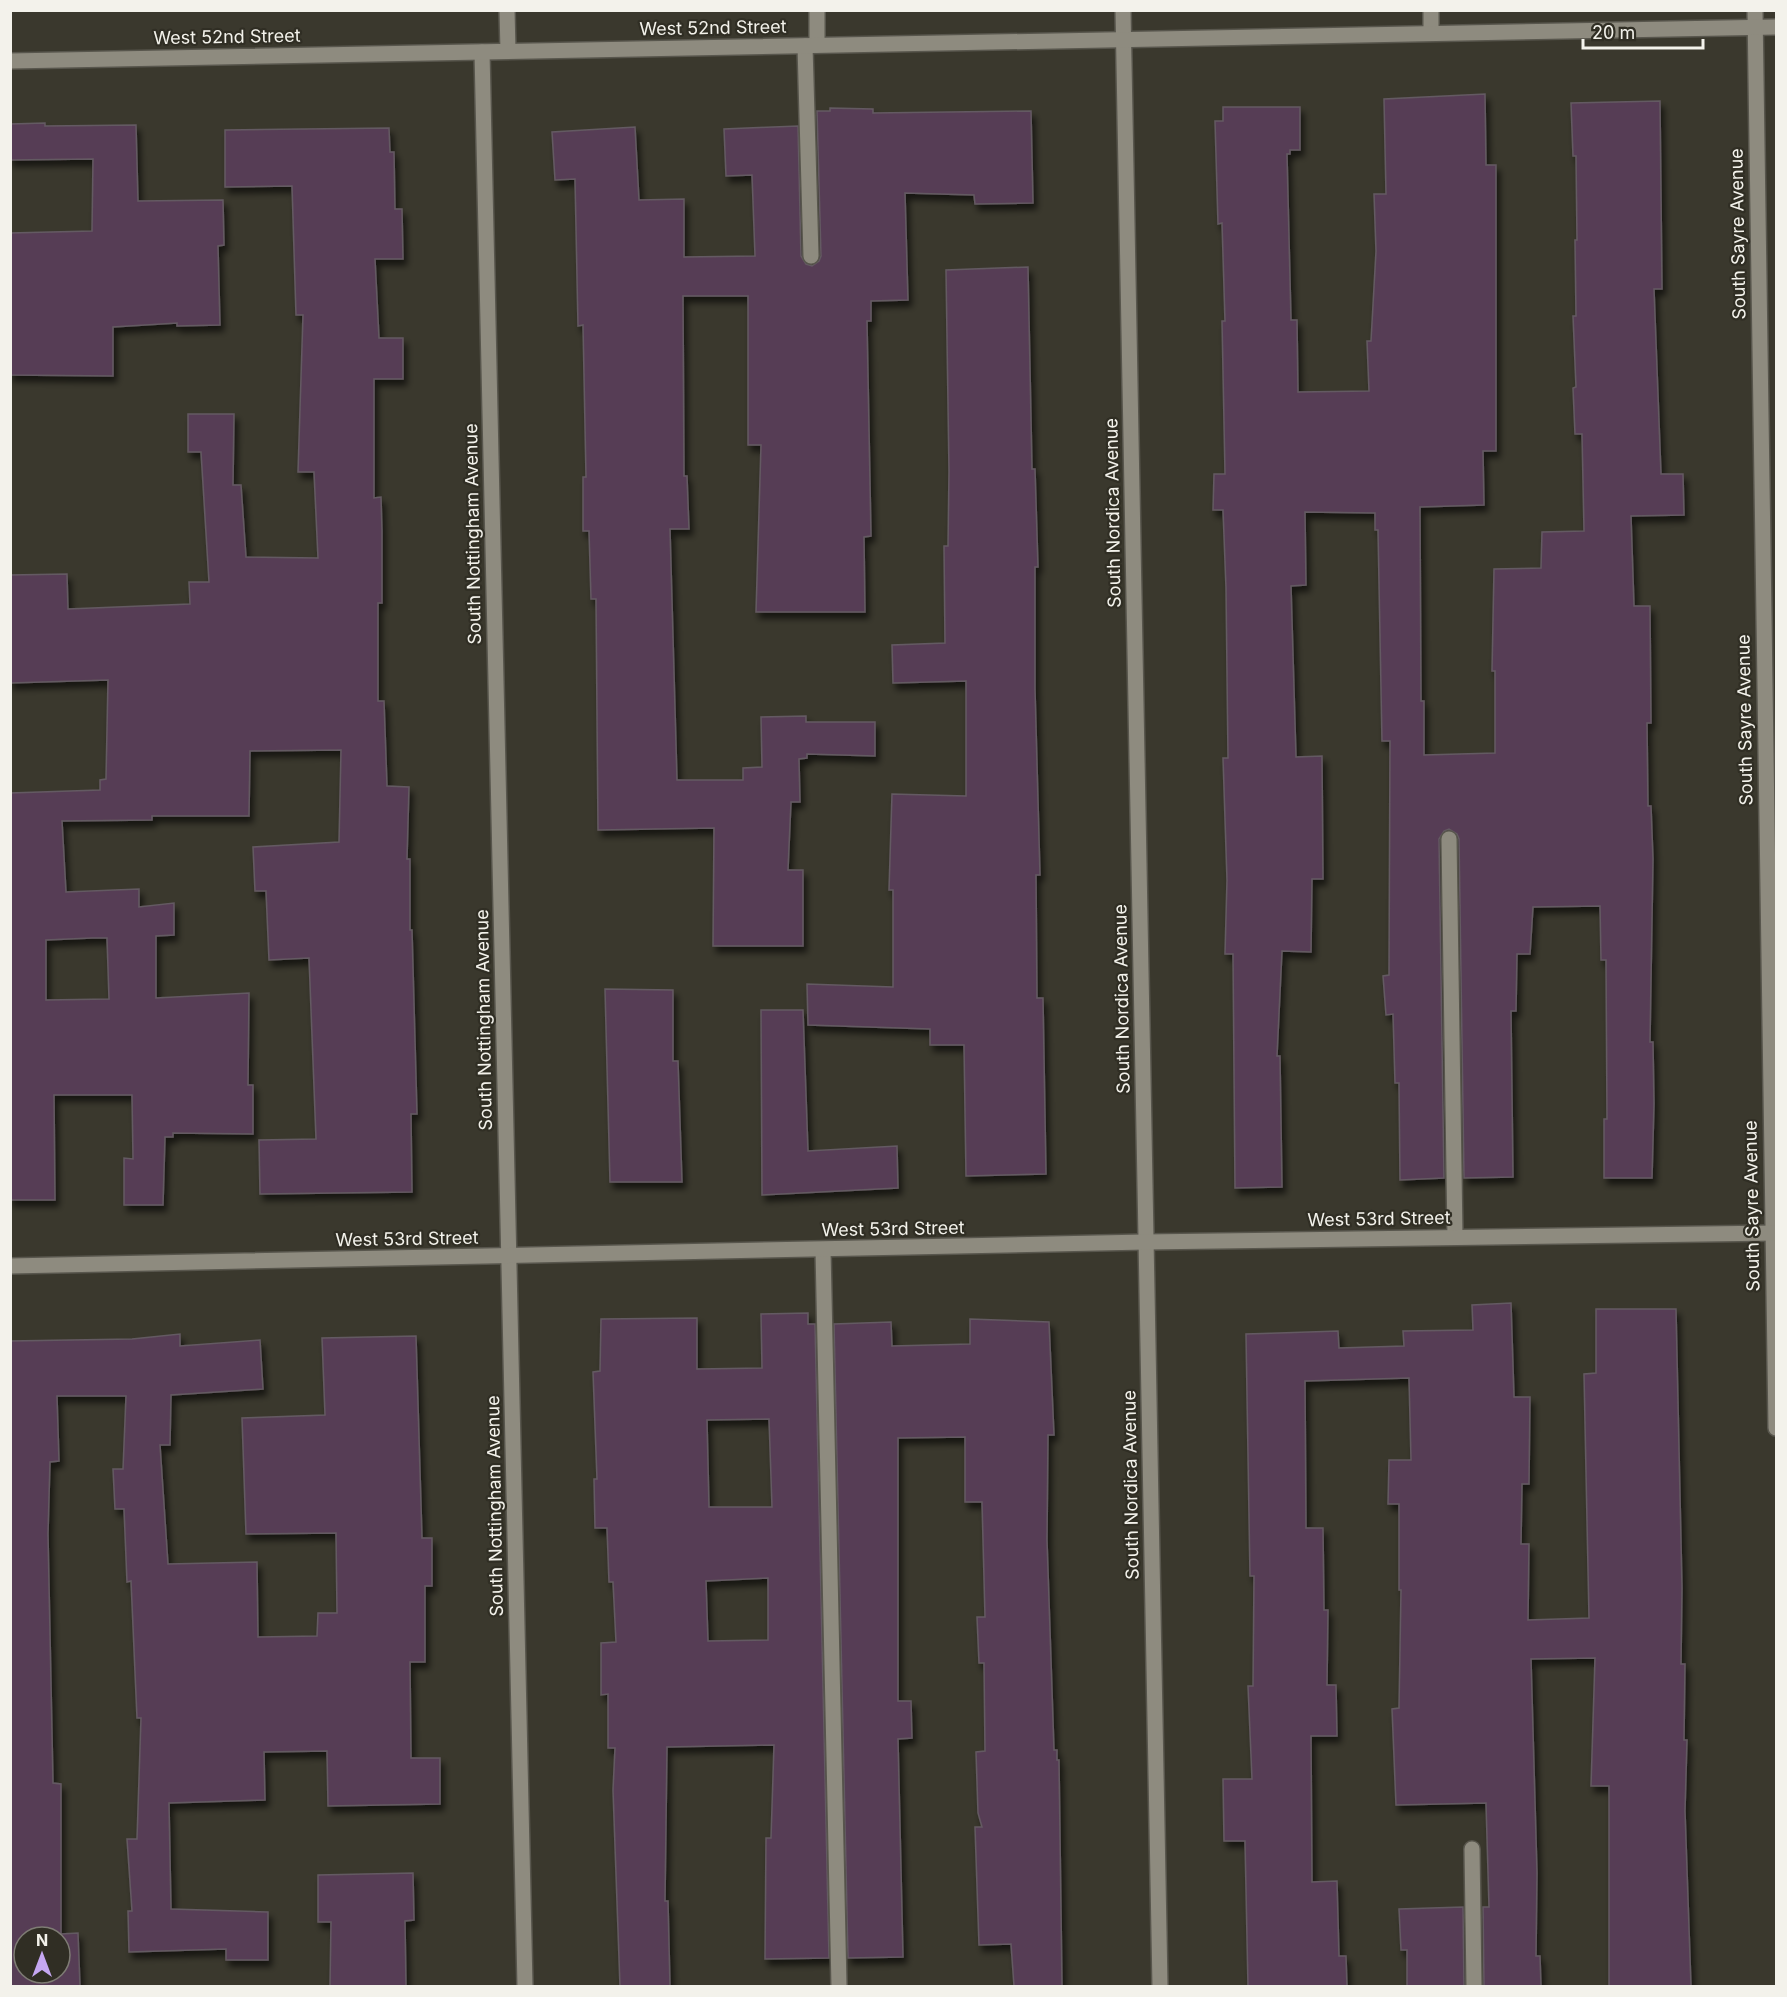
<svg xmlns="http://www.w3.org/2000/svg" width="1787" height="1997" font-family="Inter,sans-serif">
<defs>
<filter id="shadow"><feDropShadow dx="3.5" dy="6" stdDeviation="3" flood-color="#0009"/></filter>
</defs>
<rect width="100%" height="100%" fill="#3a382d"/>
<g fill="#573e55" stroke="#645a62" stroke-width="1.5" fill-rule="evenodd" filter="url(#shadow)">
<polygon points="1485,94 1486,165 1496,165 1496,451 1483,451 1484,505 1420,507 1421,701 1424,701 1424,755 1495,753 1495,671 1492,671 1494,569 1541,568 1542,532 1584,531 1582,434 1575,434 1573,388 1576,387 1573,316 1576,316 1575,240 1577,240 1576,156 1573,156 1571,103 1660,101 1662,289 1654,289 1661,474 1683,474 1684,515 1631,516 1634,606 1650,606 1651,723 1647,723 1648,806 1651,806 1653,859 1650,1042 1653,1042 1654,1104 1652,1178 1604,1178 1604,1119 1607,1119 1606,960 1601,960 1600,906 1533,907 1530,954 1517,954 1516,1011 1511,1011 1513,1177 1464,1178 1459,839 1457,834 1449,829 1444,831 1439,839 1444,1178 1400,1180 1399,1083 1395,1083 1393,1014 1386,1015 1383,976 1389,975 1390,741 1382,741 1378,530 1375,530 1375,513 1305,512 1306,585 1291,586 1296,757 1322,756 1323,879 1312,879 1311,952 1282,951 1277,1056 1280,1056 1282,1187 1235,1188 1233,954 1225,954 1227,880 1223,758 1228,758 1226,588 1223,510 1213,510 1214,474 1225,474 1222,321 1225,321 1222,223 1218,224 1215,121 1223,121 1223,107 1300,107 1300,150 1290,150 1290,154 1287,154 1291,320 1297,320 1298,392 1369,391 1367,341 1371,341 1376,251 1374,194 1386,194 1384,99"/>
<polygon points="830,108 873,109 873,113 1031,111 1033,203 975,204 974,195 905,193 908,300 871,301 871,321 867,321 871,536 864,537 865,612 756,612 761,445 748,445 748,296 683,296 684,476 687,476 689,529 670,529 677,780 743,780 743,768 762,767 761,717 806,716 806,722 875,722 875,756 807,754 807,758 799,759 800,802 791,802 788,870 803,870 803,946 713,946 714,828 598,830 596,599 591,599 589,531 583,531 583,477 586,477 583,325 578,326 575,179 555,180 552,132 635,127 639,200 684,199 684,257 755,256 752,175 726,176 724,129 798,126 801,256 806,264 812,266 819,261 821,256 817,111 830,111"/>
<polygon points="45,123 45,126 136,125 138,201 223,200 224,245 218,246 220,325 177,326 177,323 113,327 113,376 10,375 10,233 92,231 93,159 10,160 10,124"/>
<path d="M 389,128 L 390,152 L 394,152 L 395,209 L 402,209 L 403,259 L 375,259 L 379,338 L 403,338 L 403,379 L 374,379 L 374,498 L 381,497 L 382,531 L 382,603 L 378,603 L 378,701 L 384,701 L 387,786 L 409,787 L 407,859 L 410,859 L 410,930 L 412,930 L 417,1114 L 411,1114 L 412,1192 L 260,1194 L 259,1140 L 316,1139 L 309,958 L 269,960 L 266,891 L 255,891 L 253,847 L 339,842 L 341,750 L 250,751 L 249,816 L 152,816 L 152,820 L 62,821 L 66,892 L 139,889 L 139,907 L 174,903 L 174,935 L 156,936 L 156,998 L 249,993 L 248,1085 L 253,1085 L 253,1134 L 173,1133 L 173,1137 L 165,1137 L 163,1205 L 124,1205 L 124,1158 L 133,1159 L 132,1095 L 54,1095 L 55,1200 L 10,1200 L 10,793 L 100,790 L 100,780 L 106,779 L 108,680 L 10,683 L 10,575 L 67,574 L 68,609 L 190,604 L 189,582 L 209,582 L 201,452 L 188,452 L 188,414 L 234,414 L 233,485 L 241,485 L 246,557 L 318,558 L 314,472 L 298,472 L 303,315 L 296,315 L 292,186 L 225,187 L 225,130 ZM 92,938 L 107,938 L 109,999 L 46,1000 L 46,940 Z"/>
<polygon points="1028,267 1032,469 1035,469 1038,567 1035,567 1035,689 1040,875 1036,875 1037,998 1043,998 1046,1174 966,1176 964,1045 930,1045 930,1029 808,1025 807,984 893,987 893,890 889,890 892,794 966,796 966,681 893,683 892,645 945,643 944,546 948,546 949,471 946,270"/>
<polygon points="605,989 673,990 673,1061 678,1061 682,1182 610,1182"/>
<polygon points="761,1010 803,1010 808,1151 897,1146 898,1188 762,1195"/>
<polygon points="1511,1303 1514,1397 1530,1397 1529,1484 1522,1484 1521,1544 1529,1544 1528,1620 1589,1618 1584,1374 1596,1373 1596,1309 1676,1309 1682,1588 1681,1664 1685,1664 1684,1740 1687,1740 1685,1811 1691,1986 1609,1986 1609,1786 1591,1786 1595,1658 1531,1659 1537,1873 1536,1956 1540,1956 1541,1986 1484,1986 1483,1907 1489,1907 1486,1803 1396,1805 1392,1709 1399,1708 1401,1590 1399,1590 1399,1504 1388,1504 1389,1460 1411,1460 1409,1378 1305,1381 1306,1528 1323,1528 1324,1610 1328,1610 1327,1685 1336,1685 1337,1736 1311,1736 1312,1882 1337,1881 1339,1956 1346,1956 1347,1986 1248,1986 1245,1841 1224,1841 1223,1779 1252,1779 1248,1686 1253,1686 1254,1576 1250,1576 1246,1334 1338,1331 1339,1348 1404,1346 1403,1331 1473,1330 1472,1305"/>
<path d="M 808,1313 L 808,1324 L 815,1324 L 829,1958 L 765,1959 L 766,1838 L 771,1838 L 774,1745 L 667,1747 L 665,1901 L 668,1901 L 670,1986 L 620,1986 L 613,1790 L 615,1748 L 608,1748 L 608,1694 L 601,1695 L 601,1643 L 616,1642 L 613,1582 L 609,1582 L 607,1528 L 595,1528 L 594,1479 L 597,1479 L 593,1372 L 600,1371 L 601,1319 L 697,1318 L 697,1369 L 762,1368 L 761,1314 ZM 769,1419 L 772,1507 L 709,1507 L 707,1420 ZM 768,1578 L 768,1640 L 708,1641 L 706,1581 Z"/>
<polygon points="970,1319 1049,1322 1054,1435 1048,1435 1047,1540 1054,1750 1057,1750 1057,1760 1059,1760 1062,1986 1014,1986 1011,1944 979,1945 975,1827 982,1827 978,1813 976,1752 985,1751 984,1663 979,1663 977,1617 985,1617 982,1502 965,1502 965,1437 898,1438 898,1701 911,1701 912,1738 898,1739 903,1957 848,1958 834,1324 891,1322 892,1346 970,1344"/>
<path d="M 180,1334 L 180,1346 L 260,1340 L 263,1389 L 171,1395 L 170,1445 L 160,1445 L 168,1564 L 257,1562 L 258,1637 L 317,1636 L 318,1613 L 337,1613 L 336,1533 L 246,1534 L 242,1418 L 325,1415 L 322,1338 L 416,1336 L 422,1538 L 432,1538 L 432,1586 L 425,1586 L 425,1662 L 410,1662 L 411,1758 L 440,1758 L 440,1804 L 328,1806 L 327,1751 L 264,1752 L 265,1800 L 169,1803 L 171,1909 L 268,1912 L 268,1960 L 226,1960 L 226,1949 L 129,1952 L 128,1911 L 132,1911 L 127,1839 L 137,1839 L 141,1718 L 137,1718 L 131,1581 L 127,1582 L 124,1509 L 115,1509 L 113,1469 L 123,1469 L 126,1396 L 57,1396 L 59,1461 L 50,1462 L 48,1534 L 53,1783 L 61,1784 L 61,1934 L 78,1933 L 80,1986 L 10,1986 L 10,1341 L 132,1339 ZM 24,1937 L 60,1937 L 60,1973 L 24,1973 Z"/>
<polygon points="413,1873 414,1920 405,1921 406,1986 330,1986 331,1922 318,1922 318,1875"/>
<polygon points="1463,1907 1464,1986 1407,1986 1407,1950 1401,1950 1399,1909"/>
</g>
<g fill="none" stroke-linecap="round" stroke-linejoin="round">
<g stroke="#58564d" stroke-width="18">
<g id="minor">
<polyline points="507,10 508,51"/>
<polyline points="817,10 817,45"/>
<polyline points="1123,10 1160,1986"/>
<polyline points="1431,10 1431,33"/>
<polyline points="1755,10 1776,1428"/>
<polyline points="805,46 811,256"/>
<polyline points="482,52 525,1986"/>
<polyline points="10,61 1776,27"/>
<polyline points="1449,839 1455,1237"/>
<polyline points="823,1250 839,1986"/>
<polyline points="10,1266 1145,1242 1776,1233"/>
<polyline points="1472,1849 1474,1986"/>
</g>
</g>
<use href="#minor" stroke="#8e8b7f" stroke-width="15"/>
</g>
<g text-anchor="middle" stroke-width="4.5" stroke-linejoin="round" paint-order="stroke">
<g font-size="18" fill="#f3f2eb" stroke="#302e24">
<text transform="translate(713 28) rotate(-1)" y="6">West 52nd Street</text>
<text transform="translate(227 37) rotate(-1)" y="6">West 52nd Street</text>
<text transform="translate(1738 234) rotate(-91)" y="6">South Sayre Avenue</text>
<text transform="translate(1113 513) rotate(-91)" y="6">South Nordica Avenue</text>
<text transform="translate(473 534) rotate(-91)" y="6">South Nottingham Avenue</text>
<text transform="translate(1745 720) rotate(-91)" y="6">South Sayre Avenue</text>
<text transform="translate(1122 999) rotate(-91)" y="6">South Nordica Avenue</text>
<text transform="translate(484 1020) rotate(-91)" y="6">South Nottingham Avenue</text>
<text transform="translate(1752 1206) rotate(-91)" y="6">South Sayre Avenue</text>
<text transform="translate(1379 1219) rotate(-1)" y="6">West 53rd Street</text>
<text transform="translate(893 1229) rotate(-1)" y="6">West 53rd Street</text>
<text transform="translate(407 1239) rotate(-1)" y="6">West 53rd Street</text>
<text transform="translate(1131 1485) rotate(-91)" y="6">South Nordica Avenue</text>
<text transform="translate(495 1506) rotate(-91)" y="6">South Nottingham Avenue</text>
</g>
</g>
<rect width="1787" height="1997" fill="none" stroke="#f3f2eb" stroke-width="24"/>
<g transform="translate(42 1955)"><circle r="28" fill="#302e24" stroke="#7e7c74" stroke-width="1.5"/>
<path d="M0-4.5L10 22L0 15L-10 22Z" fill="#c5a7f1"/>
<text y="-9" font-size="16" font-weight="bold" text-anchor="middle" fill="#f3f2eb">N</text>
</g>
<path d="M1583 39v9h120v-9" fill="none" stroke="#f3f2eb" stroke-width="3"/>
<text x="1592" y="39" font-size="18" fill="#f3f2eb" stroke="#302e24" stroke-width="4.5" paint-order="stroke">20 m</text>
</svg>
